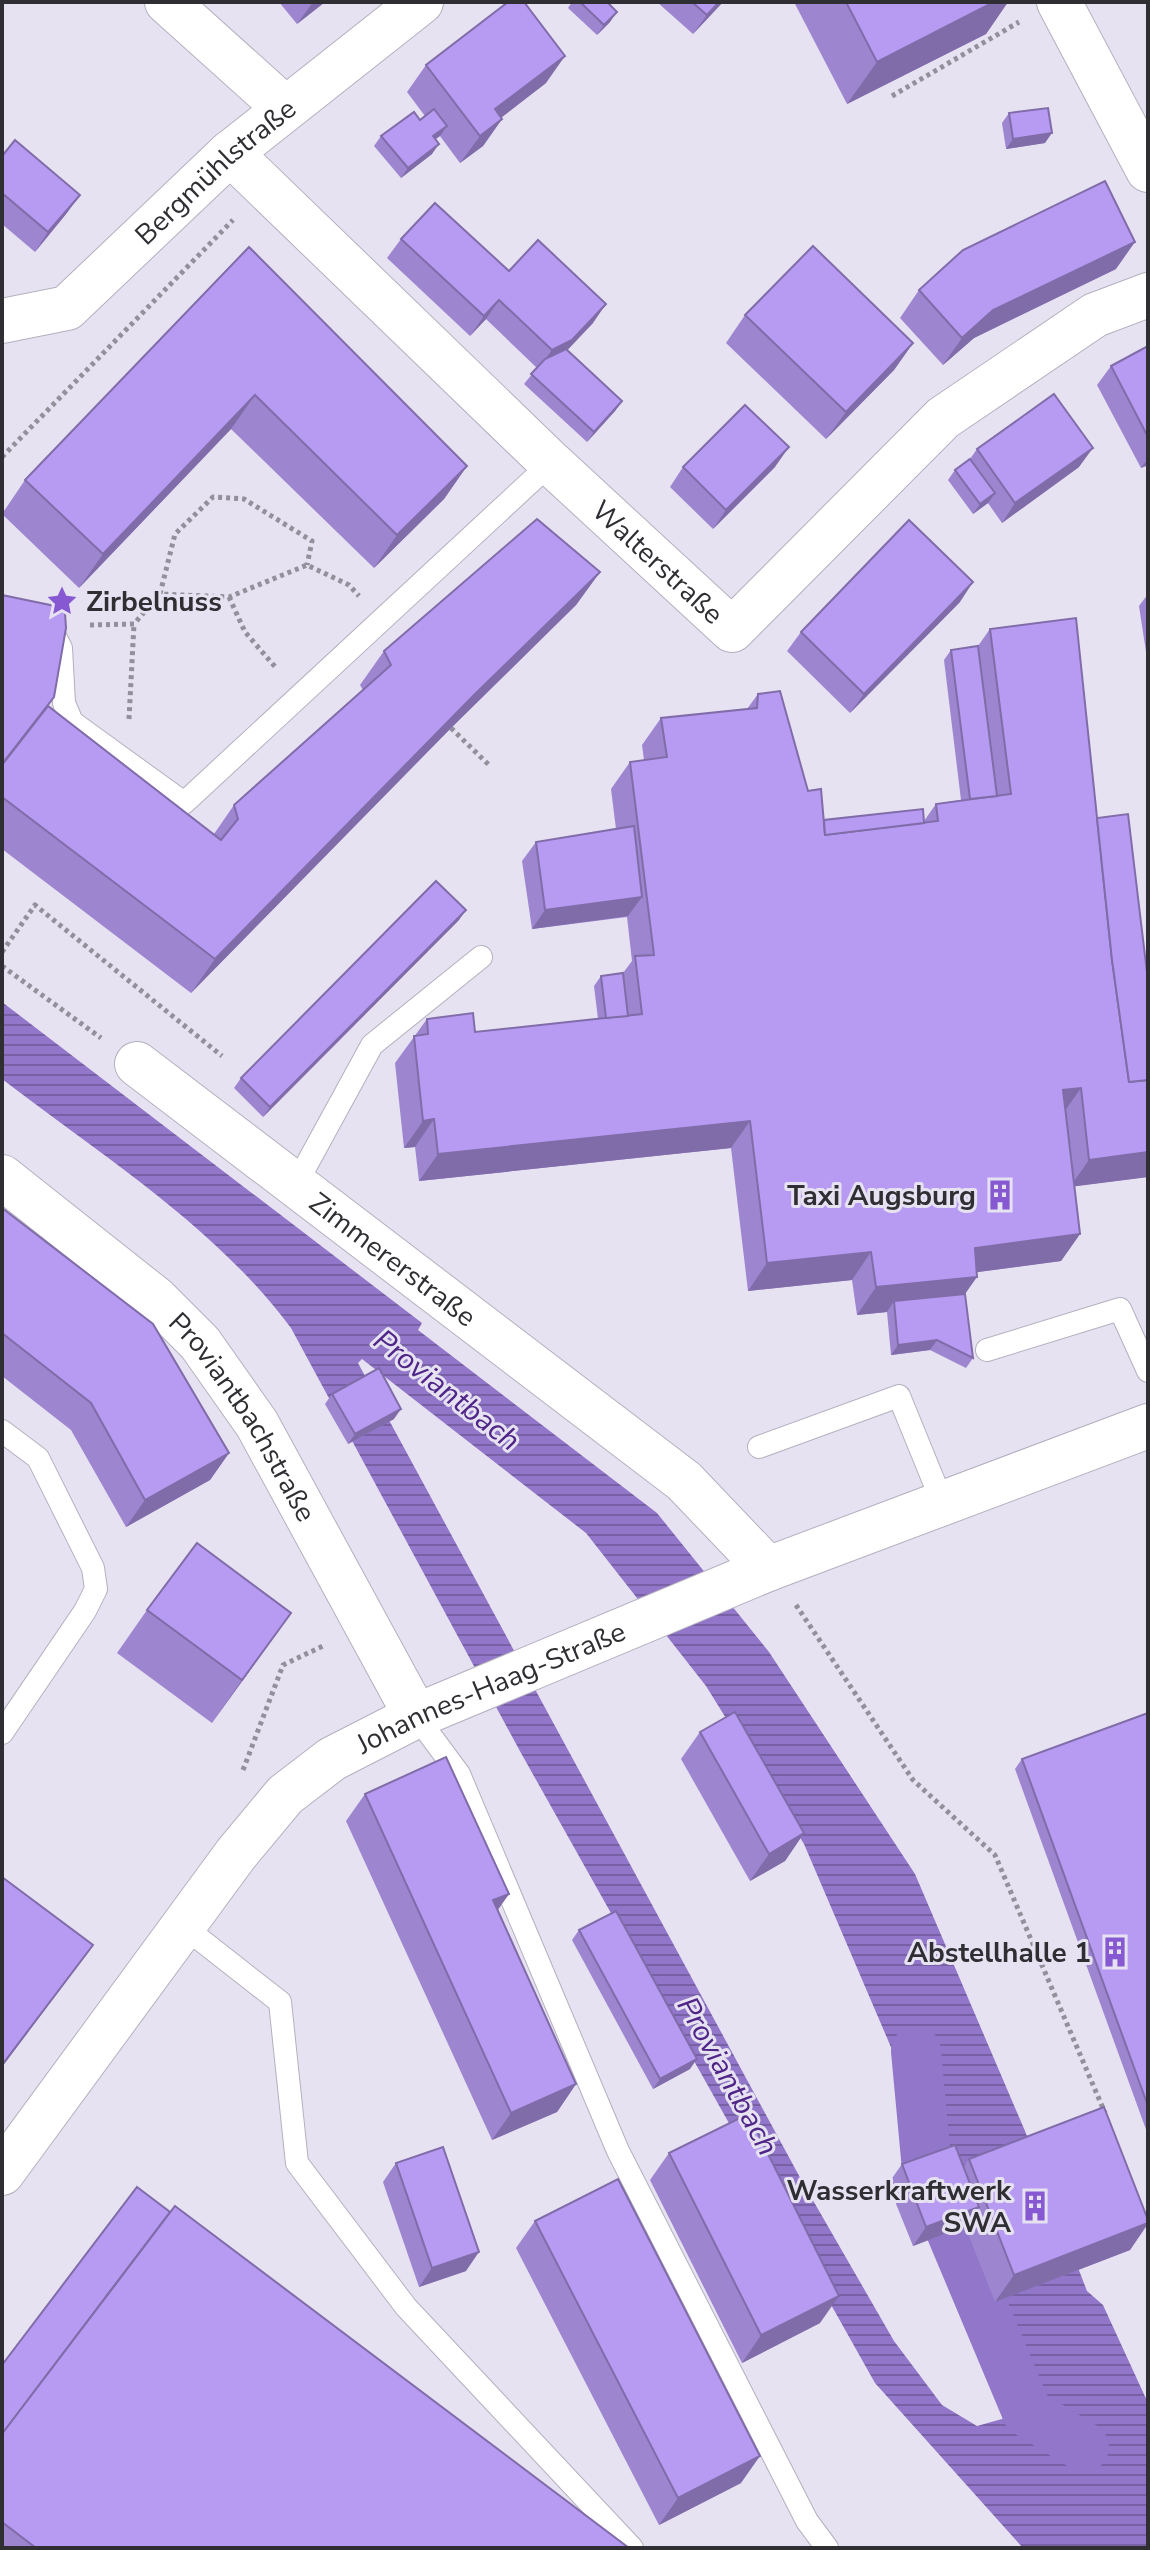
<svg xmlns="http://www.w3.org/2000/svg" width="1150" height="2550" font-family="'Nunito Sans',sans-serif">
<defs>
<pattern id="water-rules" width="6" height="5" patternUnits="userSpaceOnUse" patternTransform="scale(2)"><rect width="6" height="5" fill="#9176c9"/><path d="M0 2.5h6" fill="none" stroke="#7761a4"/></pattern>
</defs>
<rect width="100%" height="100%" fill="#e6e2f1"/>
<path fill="url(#water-rules)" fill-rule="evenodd" d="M 2,1002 L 422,1323 L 418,1330 L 657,1513 L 769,1652 L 915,1874 L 1025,2131 L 1087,2291 L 1103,2305 L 1148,2403 L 1148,2548 L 1023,2548 L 875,2383 L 521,1753 L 291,1328 C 215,1226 102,1156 2,1079 ZM 362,1359 L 586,1533 L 706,1686 L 804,1844 L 941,2164 L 995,2302 L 1003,2300 L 1035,2377 L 1027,2412 L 977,2426 L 942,2405 L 894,2341 L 803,2183 L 358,1363 Z"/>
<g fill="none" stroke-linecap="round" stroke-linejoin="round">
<g stroke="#9176c9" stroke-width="50">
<polyline points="916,2051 927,2169"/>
<polyline points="951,2231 1027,2412 1084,2447"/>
</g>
<g stroke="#b4b0be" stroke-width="24">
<g id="lane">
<polyline points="2,616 49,625 61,648 64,703 72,722 184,803 551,463"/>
<polyline points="296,1184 372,1045 481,957"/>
<polyline points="987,1350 1120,1309 1148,1371"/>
<polyline points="2,1431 38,1458 93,1568 96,1589 85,1611 2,1733"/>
<polyline points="759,1447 899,1396 943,1504"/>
<polyline points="416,1716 459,1774 618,2151 807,2521 827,2548"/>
<polyline points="183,1926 280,2002 297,2163 406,2307 632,2548"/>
</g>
</g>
<g stroke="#b4b0be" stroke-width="46">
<g id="street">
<polyline points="167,2 285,108"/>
<polyline points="1059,2 1148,170"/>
<path id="s1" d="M 230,153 L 551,463 L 732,630 L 943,418 L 1095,315 L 1148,295"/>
<path id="s2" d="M 2,321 L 67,308 L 230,153 L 421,2"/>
<path id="s3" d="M 137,1064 L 684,1481 L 768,1569"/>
<path id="s4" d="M 2,1177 L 156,1299 L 200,1343 L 257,1424 L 416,1716"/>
<path id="s5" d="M 2,2173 L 236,1854 L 285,1795 L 332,1759 L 416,1716 L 768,1569 L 1148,1426"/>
</g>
</g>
<g stroke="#93909b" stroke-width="5" stroke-dasharray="4 4" stroke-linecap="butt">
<polyline points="892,96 1019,22"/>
<polyline points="2,457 233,220"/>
<polyline points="160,594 175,534 213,497 244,499 312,541 307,565"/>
<polyline points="229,597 245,632 277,669"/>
<polyline points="90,625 134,624 160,594 229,597 307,565 349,585 359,596"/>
<polyline points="129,719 134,624"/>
<polyline points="451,728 491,767"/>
<polyline points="2,952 35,905 222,1056"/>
<polyline points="2,966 101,1038"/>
<polyline points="796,1605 913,1780 995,1855 1105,2113"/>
<polyline points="243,1770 283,1665 325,1645"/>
</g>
<use href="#lane" stroke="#fff" stroke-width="22"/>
<use href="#street" stroke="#fff" stroke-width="44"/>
</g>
<g fill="#9d85d0">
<polygon points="279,2 325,2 297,24"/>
<polygon points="572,2 607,2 610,22 597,35 568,8"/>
<polygon points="657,2 723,2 693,34"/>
<polygon points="794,2 1008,2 986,34 847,104"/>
<polygon points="426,65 546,83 501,117 502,119 483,146 460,163 440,136 435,139 432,154 401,178 374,146 381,136 420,120 425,116 407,92"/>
<polygon points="1009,113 1045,143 1006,149 1002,123"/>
<polygon points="2,156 80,195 66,214 35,252 2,224"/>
<polygon points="401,239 509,271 593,323 567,350 622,401 615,411 587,442 524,384 537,368 486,319 470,336 387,258"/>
<polygon points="249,247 467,466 444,499 374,568 231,429 79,588 2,514 25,480"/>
<polygon points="1116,269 974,338 943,365 900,318 919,290"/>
<polygon points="745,315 913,343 894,370 826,439 726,343"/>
<polygon points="1148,346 1148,465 1141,468 1097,385 1111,366"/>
<polygon points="977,449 1079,467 1002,523 988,503 973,514 948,480 955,470 970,459"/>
<polygon points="683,467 775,467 713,529 670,487"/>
<polygon points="600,572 576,605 451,728 191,993 2,849 2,595 48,706 214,834 234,805 363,690 360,685 384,651"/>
<polygon points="1148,594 1148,665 1139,606"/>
<polygon points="960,602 850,713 787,651 801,632"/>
<polygon points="990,629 1097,818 1148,981 1148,1177 1074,1186 1080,1234 1061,1261 977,1272 965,1294 973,1358 966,1368 930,1350 891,1355 887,1312 857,1315 852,1280 748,1291 731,1148 419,1181 415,1147 404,1148 395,1063 427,1019 475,1032 598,1019 594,986 601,976 623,973 632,961 627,917 532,929 522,861 536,842 616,829 611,789 630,762 644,760 642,745 661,718 747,709 758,694 824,820 924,821 936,804 961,800 944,660 951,650 978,646"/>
<polygon points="459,920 263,1117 234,1088 241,1078"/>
<polygon points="2,1208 229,1453 210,1480 126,1527 71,1430 2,1376"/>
<polygon points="332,1394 394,1419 348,1444 325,1404"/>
<polygon points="147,1610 291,1613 212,1723 117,1653"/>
<polygon points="1148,1713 1148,2135 1015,1769 1022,1759"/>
<polygon points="700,1732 804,1833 785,1861 750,1881 681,1759"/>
<polygon points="365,1794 509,1894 497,1910 576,2084 557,2112 492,2140 346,1821"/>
<polygon points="579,1930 690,2069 653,2089 572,1940"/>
<polygon points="669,2153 820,2323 742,2363 650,2180"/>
<polygon points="969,2159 1148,2220 1148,2224 1130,2250 995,2302 965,2226 913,2246 888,2184 902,2164 963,2167"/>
<polygon points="396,2163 466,2271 419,2287 383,2182"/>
<polygon points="170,2212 629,2548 2,2548 2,2365"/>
<polygon points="535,2221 741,2483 659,2525 516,2248"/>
</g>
<g fill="#806ca9">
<polygon points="314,2 325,2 297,24 311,5"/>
<polygon points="719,2 723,2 693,34 707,15"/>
<polygon points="994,2 1008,2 986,34 847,104 877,62"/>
<polygon points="617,12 610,22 597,35 604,25"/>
<polygon points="565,56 546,83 479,135 495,109"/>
<polygon points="502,119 483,146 460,163 480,136"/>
<polygon points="447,126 440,136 426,146 433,136"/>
<polygon points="1052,133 1045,143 1006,149 1013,139"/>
<polygon points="439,144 432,154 401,178 408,168"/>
<polygon points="80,195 66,214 35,252 48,232"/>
<polygon points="1135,242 1116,269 974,338 943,365 962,338 993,310"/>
<polygon points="499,300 486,319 470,336 484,316"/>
<polygon points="606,304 593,323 559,359 538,369 552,350"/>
<polygon points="913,343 894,370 826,439 846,412"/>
<polygon points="255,395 231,429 79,588 103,554"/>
<polygon points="622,401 615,411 587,442 594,432"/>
<polygon points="789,447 775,467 713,529 726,510"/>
<polygon points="1093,448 1079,467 1002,523 1015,503"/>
<polygon points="1148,459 1148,465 1141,468"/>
<polygon points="467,466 444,499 374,568 397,535"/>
<polygon points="995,493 988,503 973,514 980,504"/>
<polygon points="600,572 576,605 451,728 191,993 215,959 475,694"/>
<polygon points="973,582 960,602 850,713 864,694"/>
<polygon points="642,897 628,916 532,929 545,910"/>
<polygon points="466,910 459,920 263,1117 270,1107"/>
<polygon points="1081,1088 1062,1115 1063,1090"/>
<polygon points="434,1119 415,1147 404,1148 423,1121"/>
<polygon points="750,1121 731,1148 419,1181 438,1154"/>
<polygon points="1148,1152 1148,1177 1070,1187 1089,1160"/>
<polygon points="1080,1234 1061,1261 956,1275 975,1248"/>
<polygon points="871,1252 852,1280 748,1291 767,1263"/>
<polygon points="977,1277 958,1304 894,1301 887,1312 857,1315 876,1287"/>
<polygon points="937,1340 930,1350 891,1355 898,1345"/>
<polygon points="401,1409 394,1419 348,1444 355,1434"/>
<polygon points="229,1453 210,1480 126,1527 145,1500"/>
<polygon points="291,1613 261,1655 212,1723 242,1680"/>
<polygon points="804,1833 785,1861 750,1881 769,1854"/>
<polygon points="509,1894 490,1921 493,1900"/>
<polygon points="93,1945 73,1972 2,2067 2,2065"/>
<polygon points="697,2059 690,2069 653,2089 660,2079"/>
<polygon points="576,2084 557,2112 492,2140 511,2113"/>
<polygon points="979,2207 965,2226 913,2246 926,2227"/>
<polygon points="1148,2223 1130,2250 995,2302 1014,2275"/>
<polygon points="479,2252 466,2271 419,2287 432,2268"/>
<polygon points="839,2296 820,2323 742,2363 761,2335"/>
<polygon points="760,2456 741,2483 659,2525 678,2498"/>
</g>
<g fill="#b79bf2" stroke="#806ca9" stroke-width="2">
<polygon points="508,2 524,2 565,56 495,109 502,119 480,136 426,65"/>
<polygon points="580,2 607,2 617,12 604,25"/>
<polygon points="692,2 719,2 707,15"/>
<polygon points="846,2 994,2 877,62"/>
<polygon points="1048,108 1052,133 1013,139 1009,113"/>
<polygon points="434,109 447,126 433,136 439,144 408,168 381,136 414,112 420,120"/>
<polygon points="15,140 80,195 48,232 2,193 2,156"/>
<polygon points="1105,181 1135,242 993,310 962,338 919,290 963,250"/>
<polygon points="435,203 509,271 538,240 606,304 572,340 552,350 499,300 484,316 401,239"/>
<polygon points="813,246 913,343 846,412 745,315"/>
<polygon points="249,247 467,466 397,535 255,395 103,554 25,480"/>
<polygon points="1148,346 1148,437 1111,366"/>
<polygon points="566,349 622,401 594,432 531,374 545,359"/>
<polygon points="1054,394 1093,448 1015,503 977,449"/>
<polygon points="745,405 789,447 726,510 683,467"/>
<polygon points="970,459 995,493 980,504 955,470"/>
<polygon points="537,519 600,572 475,694 215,959 2,797 2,765 48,706 221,840 238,819 234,805 391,665 384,651"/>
<polygon points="909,520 973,582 864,694 801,632"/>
<polygon points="2,595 55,606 65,613 66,628 54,697 2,764"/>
<polygon points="1076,618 1112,960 1129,1082 1148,1080 1148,1152 1089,1160 1081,1088 1063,1090 1080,1234 975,1248 977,1277 876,1287 871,1252 767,1263 750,1121 438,1154 434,1119 423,1121 414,1036 428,1034 427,1019 473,1013 475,1032 642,1014 635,956 654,955 630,762 667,757 661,718 757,708 758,694 780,691 808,791 821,789 825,835 938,821 936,804 1011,794 990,629"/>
<polygon points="978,646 997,796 970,799 951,650"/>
<polygon points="923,809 924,823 825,835 824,820"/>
<polygon points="1128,814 1148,981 1148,1080 1129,1082 1112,960 1097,818"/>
<polygon points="634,826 642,897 545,910 536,842"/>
<polygon points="436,881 466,910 270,1107 241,1078"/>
<polygon points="623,973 628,1016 606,1018 601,976"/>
<polygon points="2,1208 153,1324 229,1453 145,1500 91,1403 2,1333"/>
<polygon points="965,1294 973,1358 937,1340 898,1345 894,1301"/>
<polygon points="379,1368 401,1409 355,1434 332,1394"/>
<polygon points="197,1543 291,1613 242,1680 147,1610"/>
<polygon points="735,1712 804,1833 769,1854 700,1732"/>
<polygon points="1148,1713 1148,2106 1022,1759"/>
<polygon points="446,1757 509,1894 493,1900 576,2084 511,2113 365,1794"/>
<polygon points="2,1877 93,1945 2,2065"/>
<polygon points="616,1911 697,2059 660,2079 579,1930"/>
<polygon points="1104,2107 1148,2220 1148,2223 1014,2275 969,2159"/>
<polygon points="748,2114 839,2296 761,2335 669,2153"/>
<polygon points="955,2145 979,2207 926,2227 902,2164"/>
<polygon points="443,2147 479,2252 432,2268 396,2163"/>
<polygon points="618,2179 760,2456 678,2498 535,2221"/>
<polygon points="137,2187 170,2212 2,2434 2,2365"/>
<polygon points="175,2206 629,2548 36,2548 2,2522 2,2434"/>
</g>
<defs>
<g id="sight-bare" transform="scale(2.4)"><path d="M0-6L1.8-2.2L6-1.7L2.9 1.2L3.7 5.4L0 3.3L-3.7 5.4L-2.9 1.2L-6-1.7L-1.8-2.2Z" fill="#8658d1" stroke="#e6e2f1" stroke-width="2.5" paint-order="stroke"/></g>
<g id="building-bare" transform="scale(2.4)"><path d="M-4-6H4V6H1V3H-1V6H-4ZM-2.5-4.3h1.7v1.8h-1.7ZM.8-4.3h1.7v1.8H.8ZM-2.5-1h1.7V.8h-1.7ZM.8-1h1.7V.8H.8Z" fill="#8658d1" stroke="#e6e2f1" stroke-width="2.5" paint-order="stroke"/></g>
</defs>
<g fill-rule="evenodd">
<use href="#sight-bare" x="62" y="601"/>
<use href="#building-bare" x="1000" y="1195"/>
<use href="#building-bare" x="1115" y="1952"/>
<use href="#building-bare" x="1035" y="2206"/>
</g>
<g text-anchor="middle" stroke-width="6" stroke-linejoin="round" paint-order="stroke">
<g font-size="28" fill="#2f2e33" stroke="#e6e2f1">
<text dy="10" stroke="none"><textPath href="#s2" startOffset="268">Bergmühlstraße</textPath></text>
<text dy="10" stroke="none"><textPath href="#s1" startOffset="592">Walterstraße</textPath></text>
<text dy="10" stroke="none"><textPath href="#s3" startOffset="322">Zimmererstraße</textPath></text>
<text dy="10" stroke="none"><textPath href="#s4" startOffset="344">Proviantbachstraße</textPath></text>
<text dy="10" stroke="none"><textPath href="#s5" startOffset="706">Johannes-Haag-Straße</textPath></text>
</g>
<g font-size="28" font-weight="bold" fill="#2f2e33" stroke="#e6e2f1" text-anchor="end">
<text x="86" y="611" text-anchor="start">Zirbelnuss</text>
<text x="976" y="1205">Taxi Augsburg</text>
<text x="1091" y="1962">Abstellhalle 1</text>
<text x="1011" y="2200">Wasserkraftwerk<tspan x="1011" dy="32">SWA</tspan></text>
</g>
<g font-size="30" font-style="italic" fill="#4f2588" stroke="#e6e2f1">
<text transform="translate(447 1390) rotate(38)" y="10">Proviantbach</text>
<text transform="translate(728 2076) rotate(61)" y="10">Proviantbach</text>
</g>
</g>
<rect width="1150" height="2550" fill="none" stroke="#2f2e33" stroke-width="8"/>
</svg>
